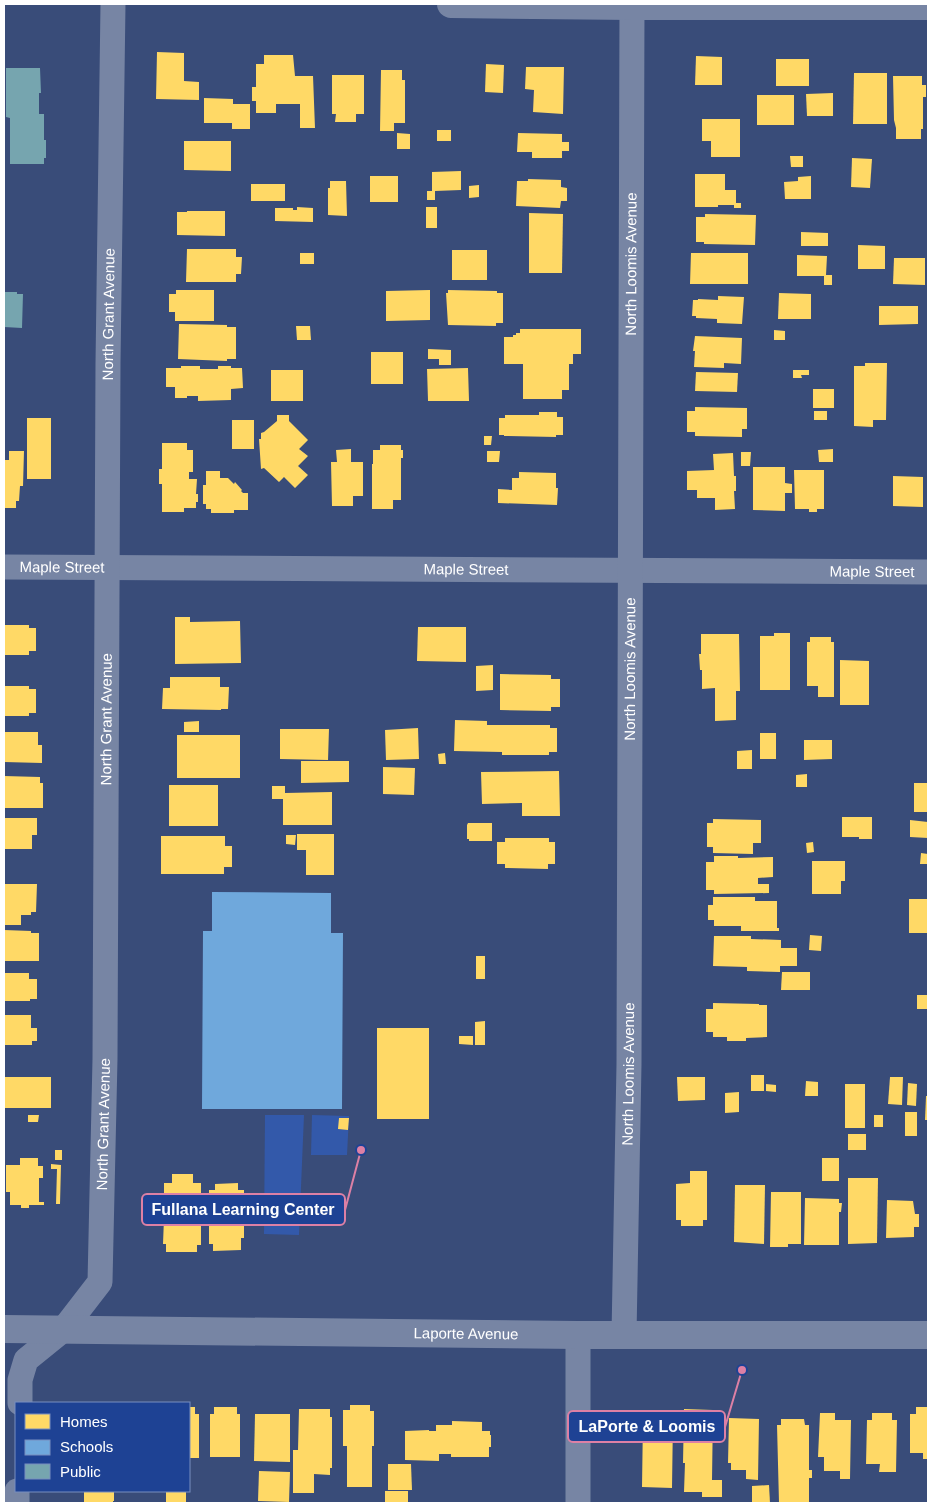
<svg xmlns="http://www.w3.org/2000/svg" width="932" height="1507" font-family="Arial,sans-serif">
<rect width="100%" height="100%" fill="#394c79"/>
<g fill="#3359aa">
<polygon points="265,1115 304,1115 299,1235 264,1234"/>
<polygon points="312,1115 349,1116 347,1155 311,1155"/>
</g>
<g fill="#ffd966">
<polygon points="157,52 184,53 184,81 199,82 199,100 156,99"/>
<polygon points="264,55 293,55 295,76 313,76 315,128 300,128 300,104 276,104 276,113 256,113 256,101 252,101 252,87 256,87 256,64 264,64"/>
<polygon points="696,56 722,57 722,85 695,85"/>
<rect x="776" y="59" width="33" height="27"/>
<polygon points="486,64 504,65 503,93 485,92"/>
<polygon points="526,67 564,67 563,114 533,112 534,90 525,89"/>
<polygon points="381,70 402,70 402,80 405,80 405,123 394,123 394,131 380,131"/>
<polygon points="854,73 887,73 887,124 853,124"/>
<polygon points="332,75 364,75 364,114 356,114 356,122 335,122 336,114 332,114"/>
<polygon points="893,76 922,76 922,85 926,85 926,97 923,97 923,129 921,129 921,139 896,139 896,128 894,120"/>
<polygon points="833,93 833,116 807,116 806,94"/>
<rect x="757" y="95" width="37" height="30"/>
<polygon points="204,98 233,99 233,104 250,104 250,129 232,129 232,123 204,123"/>
<polygon points="702,119 740,119 740,157 711,157 711,141 702,141"/>
<rect x="437" y="130" width="14" height="11"/>
<polygon points="397,133 410,134 410,149 397,149"/>
<polygon points="518,133 562,134 562,142 569,142 569,151 562,151 562,158 532,158 532,152 517,152"/>
<polygon points="184,141 231,141 231,171 184,170"/>
<polygon points="790,156 803,156 803,167 791,167"/>
<polygon points="852,158 872,159 870,188 851,187"/>
<polygon points="461,171 461,190 435,191 435,200 427,200 427,191 432,191 432,172"/>
<polygon points="695,174 725,174 725,190 736,190 736,203 741,203 741,208 734,208 734,205 718,205 718,207 695,207"/>
<rect x="370" y="176" width="28" height="26"/>
<polygon points="811,176 811,199 785,199 784,182 798,181 798,177"/>
<polygon points="528,179 561,180 561,187 567,188 567,201 561,201 560,208 516,206 517,181 528,181"/>
<polygon points="330,181 346,181 347,216 328,215 328,188 330,188"/>
<rect x="251" y="184" width="34" height="17"/>
<polygon points="479,185 479,197 469,198 469,186"/>
<polygon points="297,207 313,208 313,222 275,221 275,208 293,208 293,210 297,210"/>
<rect x="426" y="207" width="11" height="21"/>
<polygon points="187,211 225,211 225,236 177,235 177,212 187,212"/>
<polygon points="529,213 563,214 562,273 529,273"/>
<polygon points="705,214 756,215 755,245 704,244 704,242 696,242 696,217 705,217"/>
<polygon points="801,232 828,233 828,246 801,246"/>
<polygon points="858,245 885,246 885,269 858,269"/>
<polygon points="187,249 236,249 236,257 242,257 241,274 236,274 236,282 186,282"/>
<rect x="452" y="250" width="35" height="30"/>
<rect x="300" y="253" width="14" height="11"/>
<polygon points="691,253 748,253 748,284 690,284"/>
<polygon points="797,255 827,256 826,275 832,275 832,285 824,285 824,276 797,276"/>
<polygon points="894,258 925,258 925,285 893,284"/>
<polygon points="176,290 214,290 214,321 175,321 175,312 169,312 169,294 176,294"/>
<polygon points="430,290 430,320 386,321 386,291"/>
<polygon points="448,290 497,291 497,293 503,293 503,323 496,323 496,326 448,325 446,293 448,293"/>
<polygon points="779,293 811,294 811,319 778,319"/>
<polygon points="718,296 744,297 742,324 717,323 717,319 696,318 696,316 692,316 693,300 698,300 698,299 718,300"/>
<polygon points="879,306 918,306 918,324 879,325"/>
<polygon points="179,324 227,325 227,327 236,327 236,359 227,359 227,361 178,359"/>
<polygon points="296,326 310,326 311,340 297,340"/>
<polygon points="520,329 581,329 581,354 573,354 573,364 569,364 569,390 562,390 562,399 523,399 523,364 504,364 504,337 513,337 513,335 516,335 516,333 520,333"/>
<polygon points="774,330 785,331 785,340 774,340"/>
<polygon points="695,336 742,338 741,364 724,363 724,368 694,367 695,351 693,351"/>
<polygon points="428,349 451,350 451,365 439,365 439,359 428,359"/>
<rect x="371" y="352" width="32" height="32"/>
<polygon points="865,363 887,363 886,420 873,420 873,427 854,426 854,366 865,366"/>
<polygon points="181,366 200,366 200,369 218,369 218,366 231,366 231,368 242,368 243,388 231,389 231,400 198,401 198,396 187,396 187,398 175,398 175,387 166,387 166,368 181,368"/>
<polygon points="468,368 469,401 428,401 427,369"/>
<rect x="271" y="370" width="32" height="31"/>
<polygon points="793,370 809,370 809,375 801,375 802,378 793,378"/>
<polygon points="696,372 738,373 737,392 695,391"/>
<rect x="813" y="389" width="21" height="19"/>
<polygon points="695,407 747,408 747,429 742,429 742,437 695,436 695,432 687,432 687,411 695,411"/>
<rect x="814" y="411" width="13" height="9"/>
<polygon points="539,412 557,412 557,417 563,417 563,435 556,435 556,437 504,436 504,435 499,435 499,418 505,418 505,415 539,415"/>
<polygon points="277,415 289,415 289,421 308,440 299,449 308,456 298,466 308,475 295,488 284,477 279,482 264,468 261,469 259,439 261,439 261,433 264,432 277,421"/>
<rect x="27" y="418" width="24" height="61"/>
<rect x="232" y="420" width="22" height="29"/>
<polygon points="484,436 492,436 491,445 484,445"/>
<polygon points="162,443 187,443 187,450 193,450 193,472 189,472 189,479 197,479 196,494 198,494 198,502 196,502 196,508 184,508 184,512 162,512 162,484 159,484 159,469 162,469"/>
<polygon points="380,445 401,445 401,450 403,450 403,458 401,458 401,500 393,500 393,509 372,509 372,464 373,464 373,450 380,450"/>
<polygon points="351,449 351,462 363,462 363,496 353,496 353,506 332,506 331,462 337,462 336,450"/>
<polygon points="833,449 833,462 819,462 818,450"/>
<polygon points="9,451 24,451 23,486 20,486 19,501 16,501 16,508 4,508 4,460 9,460"/>
<polygon points="487,451 500,451 499,462 487,462"/>
<polygon points="741,452 751,452 750,466 741,466"/>
<polygon points="733,453 734,476 736,476 736,491 734,491 735,509 715,510 715,498 697,498 697,490 687,490 687,471 714,470 713,454"/>
<polygon points="753,467 785,467 785,483 792,484 792,493 785,493 785,511 753,510"/>
<polygon points="794,470 824,470 824,509 817,509 817,512 809,512 809,509 795,509"/>
<polygon points="206,471 220,471 220,478 228,478 234,484 235,482 242,490 241,491 243,493 248,493 248,510 234,510 234,513 211,513 211,509 206,509 206,504 203,504 203,485 206,485"/>
<polygon points="519,472 556,473 556,488 558,488 557,505 498,503 498,489 512,490 512,478 519,478"/>
<polygon points="893,476 923,477 923,507 893,506"/>
<polygon points="175,617 190,617 190,622 240,621 241,663 175,664"/>
<polygon points="4,625 29,625 29,628 36,628 36,651 29,651 29,655 4,655"/>
<polygon points="418,627 466,627 466,662 417,661"/>
<polygon points="774,633 790,633 790,690 760,690 760,636 774,636"/>
<polygon points="701,634 739,634 740,691 736,691 736,720 715,721 715,688 702,689 702,670 700,670 699,654 701,654"/>
<polygon points="810,637 831,637 831,642 834,642 834,697 818,697 818,686 807,686 807,642 810,642"/>
<polygon points="840,660 869,661 869,705 840,705"/>
<polygon points="493,665 493,690 476,691 476,666"/>
<polygon points="500,674 551,675 551,679 560,679 560,707 551,707 551,711 500,710"/>
<polygon points="170,677 220,677 220,687 229,687 228,709 221,709 221,710 162,709 163,688 170,688"/>
<polygon points="4,686 29,686 29,689 36,689 36,713 29,713 29,716 4,716"/>
<polygon points="455,720 487,721 487,725 550,725 550,728 557,728 557,752 549,752 549,755 502,755 502,752 454,751"/>
<polygon points="199,721 199,732 184,732 184,722"/>
<polygon points="418,728 419,759 386,760 385,730"/>
<polygon points="280,729 329,729 328,760 280,759"/>
<polygon points="4,732 38,732 38,745 42,745 42,763 4,762"/>
<rect x="760" y="733" width="16" height="26"/>
<rect x="177" y="735" width="63" height="43"/>
<polygon points="804,740 832,740 832,759 804,760"/>
<polygon points="752,750 752,769 737,769 737,751"/>
<polygon points="445,753 446,764 439,764 438,754"/>
<polygon points="301,761 349,761 349,782 301,783"/>
<polygon points="383,767 415,768 414,795 383,794"/>
<polygon points="559,771 560,816 522,816 522,803 482,804 481,772"/>
<polygon points="807,774 807,787 796,787 796,775"/>
<polygon points="4,776 40,777 40,783 43,783 43,808 4,808"/>
<rect x="914" y="783" width="14" height="29"/>
<rect x="169" y="785" width="49" height="41"/>
<polygon points="272,786 285,786 285,793 332,792 332,825 283,825 283,799 272,799"/>
<polygon points="842,817 872,817 872,839 859,839 859,837 842,837"/>
<polygon points="4,818 37,818 37,835 32,835 32,849 4,849"/>
<polygon points="713,819 761,820 761,843 753,843 753,854 713,853 713,847 707,847 707,823 713,823"/>
<polygon points="910,820 928,822 928,838 910,837"/>
<polygon points="468,823 492,823 492,841 469,841 469,839 467,839 467,825"/>
<polygon points="297,834 334,834 334,875 306,875 306,850 297,850"/>
<polygon points="286,835 296,835 295,845 286,844"/>
<polygon points="161,836 225,836 225,846 232,846 232,867 224,867 224,874 161,874"/>
<polygon points="505,838 549,838 549,842 555,842 555,864 548,864 548,869 505,868 505,864 497,864 497,842 505,842"/>
<polygon points="813,842 814,852 807,853 806,843"/>
<polygon points="921,853 928,854 928,864 920,864"/>
<polygon points="714,856 738,856 738,858 773,857 773,877 758,878 758,884 769,884 769,893 714,894 714,890 706,890 706,862 714,862"/>
<polygon points="812,861 845,861 845,881 841,881 841,894 812,894"/>
<polygon points="4,884 37,884 36,912 31,912 31,915 21,915 21,925 4,925"/>
<polygon points="713,897 755,897 755,901 777,901 777,928 779,928 779,931 741,931 741,926 714,926 714,920 708,920 708,905 713,905"/>
<rect x="909" y="899" width="19" height="34"/>
<polygon points="4,930 31,931 31,933 39,933 39,961 4,961"/>
<polygon points="810,935 822,936 821,951 809,950"/>
<polygon points="714,936 751,936 751,939 781,940 781,948 797,948 797,966 780,966 780,972 747,971 747,967 713,966"/>
<rect x="476" y="956" width="9" height="23"/>
<polygon points="782,972 810,972 810,990 781,990"/>
<polygon points="4,973 29,973 29,979 37,979 37,999 30,999 30,1001 4,1001"/>
<rect x="917" y="995" width="11" height="14"/>
<polygon points="713,1003 759,1004 759,1005 767,1005 767,1037 746,1038 746,1041 727,1041 727,1037 713,1037 713,1032 706,1032 706,1009 713,1009"/>
<polygon points="4,1015 31,1015 31,1028 37,1028 37,1041 32,1041 32,1045 4,1045"/>
<polygon points="485,1021 485,1045 475,1045 475,1022"/>
<rect x="377" y="1028" width="52" height="91"/>
<polygon points="459,1036 473,1036 473,1045 459,1044"/>
<rect x="751" y="1075" width="13" height="16"/>
<rect x="4" y="1077" width="47" height="31"/>
<polygon points="677,1077 705,1077 705,1100 678,1101"/>
<polygon points="890,1077 903,1077 902,1105 888,1104"/>
<polygon points="806,1081 818,1082 818,1096 805,1096"/>
<polygon points="908,1083 917,1084 916,1106 907,1105"/>
<polygon points="766,1084 776,1085 776,1092 766,1091"/>
<rect x="845" y="1084" width="20" height="44"/>
<polygon points="739,1092 739,1112 725,1113 725,1093"/>
<polygon points="926,1096 928,1096 928,1120 925,1120"/>
<rect x="905" y="1112" width="12" height="24"/>
<polygon points="28,1115 39,1115 38,1122 28,1122"/>
<rect x="874" y="1115" width="9" height="12"/>
<polygon points="339,1118 349,1118 348,1130 338,1129"/>
<rect x="848" y="1134" width="18" height="16"/>
<rect x="55" y="1150" width="7" height="10"/>
<polygon points="20,1158 38,1158 38,1166 43,1166 43,1178 39,1178 39,1202 44,1202 44,1205 29,1205 29,1208 21,1208 21,1205 10,1205 10,1192 6,1192 6,1165 20,1165"/>
<rect x="822" y="1158" width="17" height="23"/>
<polygon points="51,1164 61,1165 60,1204 56,1204 57,1169 51,1169"/>
<polygon points="690,1171 707,1171 707,1220 703,1220 703,1226 681,1226 681,1220 676,1220 676,1184 690,1183"/>
<polygon points="172,1174 193,1174 193,1183 201,1183 201,1245 197,1245 197,1252 166,1252 166,1244 163,1244 164,1218 161,1218 161,1194 164,1194 164,1183 172,1183"/>
<polygon points="848,1178 878,1178 877,1243 848,1244"/>
<polygon points="238,1183 238,1190 244,1190 244,1206 246,1206 246,1225 244,1225 244,1238 241,1238 241,1250 213,1251 213,1244 209,1244 209,1190 215,1190 215,1184"/>
<polygon points="735,1185 765,1185 764,1244 734,1242"/>
<polygon points="771,1192 801,1192 801,1244 788,1244 788,1247 770,1247"/>
<polygon points="805,1198 839,1199 839,1203 842,1203 841,1212 839,1212 839,1245 804,1245"/>
<polygon points="887,1200 913,1201 915,1214 919,1214 919,1227 914,1227 914,1237 886,1238"/>
<polygon points="350,1405 370,1405 370,1411 374,1411 374,1446 372,1446 372,1487 347,1487 347,1446 343,1446 343,1410 350,1410"/>
<polygon points="189,1407 195,1407 195,1414 199,1414 199,1458 189,1458"/>
<polygon points="214,1407 237,1407 237,1414 240,1414 240,1457 210,1457 210,1414 214,1414"/>
<polygon points="916,1407 928,1407 928,1459 923,1459 923,1453 910,1453 910,1414 916,1414"/>
<polygon points="299,1409 330,1409 330,1417 332,1417 332,1468 330,1468 330,1475 314,1474 314,1493 293,1493 293,1450 298,1450"/>
<polygon points="684,1409 713,1410 712,1480 722,1480 722,1497 702,1497 702,1492 684,1492 685,1463 683,1463"/>
<polygon points="646,1412 669,1412 669,1418 673,1418 672,1488 642,1487 643,1418 646,1418"/>
<polygon points="820,1413 835,1413 835,1420 851,1420 850,1479 840,1479 840,1471 824,1471 824,1457 818,1457"/>
<polygon points="872,1413 892,1413 892,1420 897,1420 896,1472 879,1472 880,1464 866,1464 867,1420 872,1420"/>
<polygon points="255,1414 290,1414 290,1462 254,1461"/>
<polygon points="729,1418 759,1419 758,1480 746,1479 746,1470 731,1470 731,1463 728,1463"/>
<polygon points="781,1419 804,1419 805,1425 809,1425 809,1470 812,1470 812,1478 809,1478 809,1503 779,1503 777,1425 781,1425"/>
<polygon points="452,1421 482,1422 482,1431 490,1431 490,1435 491,1435 491,1447 489,1447 489,1457 451,1457 451,1454 439,1454 439,1461 405,1460 405,1431 429,1430 429,1431 436,1431 436,1425 452,1425"/>
<polygon points="388,1464 411,1464 412,1490 388,1490"/>
<polygon points="259,1471 290,1472 289,1502 258,1501"/>
<polygon points="769,1485 770,1503 752,1503 752,1486"/>
<polygon points="84,1491 114,1491 114,1501 113,1501 113,1503 84,1503"/>
<rect x="166" y="1491" width="20" height="12"/>
<rect x="385" y="1491" width="23" height="12"/>
</g>
<polygon fill="#6fa8dc" points="212,892 331,893 331,933 343,933 342,1109 202,1109 203,931 212,931"/>
<g fill="#76a5af">
<polygon points="6,68 40,68 41,93 39,93 39,114 44,114 44,140 46,140 46,158 44,158 44,164 10,164 10,118 6,117"/>
<polygon points="4,292 17,292 17,294 23,294 22,328 4,327"/>
</g>
<g fill="none" stroke-linecap="round" stroke-linejoin="round">
<g stroke="#7785a4" stroke-width="25">
<path id="s1" d="M 4,567 L 928,572"/>
<path id="s2" d="M 624,1335 L 629,1064 L 632,4"/>
<path id="s3" d="M 20,1403 L 20,1380 L 26,1360 L 63,1330 L 100,1282 L 105,1059 L 108,363 L 113,4"/>
<polyline points="17,1503 17,1491"/>
<polyline points="578,1503 578,1335"/>
</g>
<g stroke="#7785a4" stroke-width="28">
<polyline points="451,4 632,6 928,6"/>
<path id="s4" d="M 4,1329 L 578,1335 L 928,1335"/>
</g>
</g>
<g text-anchor="middle" stroke-width="5" stroke-linejoin="round" paint-order="stroke">
<g font-size="15" fill="#fff" stroke="#1e4294">
<text dy="5" stroke="none"><textPath href="#s2" startOffset="1071">North Loomis Avenue</textPath></text>
<text dy="5" stroke="none"><textPath href="#s3" startOffset="1120">North Grant Avenue</textPath></text>
<text dy="5" stroke="none"><textPath href="#s1" startOffset="58">Maple Street</textPath></text>
<text dy="5" stroke="none"><textPath href="#s1" startOffset="462">Maple Street</textPath></text>
<text dy="5" stroke="none"><textPath href="#s1" startOffset="868">Maple Street</textPath></text>
<text dy="5" stroke="none"><textPath href="#s2" startOffset="666">North Loomis Avenue</textPath></text>
<text dy="5" stroke="none"><textPath href="#s3" startOffset="715">North Grant Avenue</textPath></text>
<text dy="5" stroke="none"><textPath href="#s2" startOffset="261">North Loomis Avenue</textPath></text>
<text dy="5" stroke="none"><textPath href="#s3" startOffset="310">North Grant Avenue</textPath></text>
<text dy="5" stroke="none"><textPath href="#s4" startOffset="462">Laporte Avenue</textPath></text>
</g>
</g>
<path fill="none" stroke="#dd80a5" stroke-width="2" d="M361 1150L345 1210M742 1370L725 1427"/>
<g fill="#dd80a5" stroke="#1e4294" stroke-width="2">
<circle cx="361" cy="1150" r="5"/>
<circle cx="742" cy="1370" r="5"/>
</g>
<g fill="#1e4294" stroke="#dd80a5" stroke-width="2">
<rect x="142" y="1194" width="203" height="31" rx="5"/>
<rect x="568" y="1411" width="157" height="31" rx="5"/>
</g>
<g font-size="16" text-anchor="middle" font-weight="bold" fill="#fff">
<text x="243" y="1215">Fullana Learning Center</text>
<text x="647" y="1432">LaPorte &amp; Loomis</text>
</g>
<rect width="932" height="1507" fill="none" stroke="#ffffff" stroke-width="10"/>
<rect x="15" y="1402" width="175" height="90" fill="#1e4294" stroke="#788ebf"/>
<rect x="25" y="1414" width="25" height="15" fill="#ffd966" stroke="#788ebf"/>
<text x="60" y="1427" font-size="15" fill="#ffffff">Homes</text>
<rect x="25" y="1440" width="25" height="15" fill="#6fa8dc" stroke="#788ebf"/>
<text x="60" y="1452" font-size="15" fill="#ffffff">Schools</text>
<rect x="25" y="1464" width="25" height="15" fill="#76a5af" stroke="#788ebf"/>
<text x="60" y="1477" font-size="15" fill="#ffffff">Public</text>
</svg>
